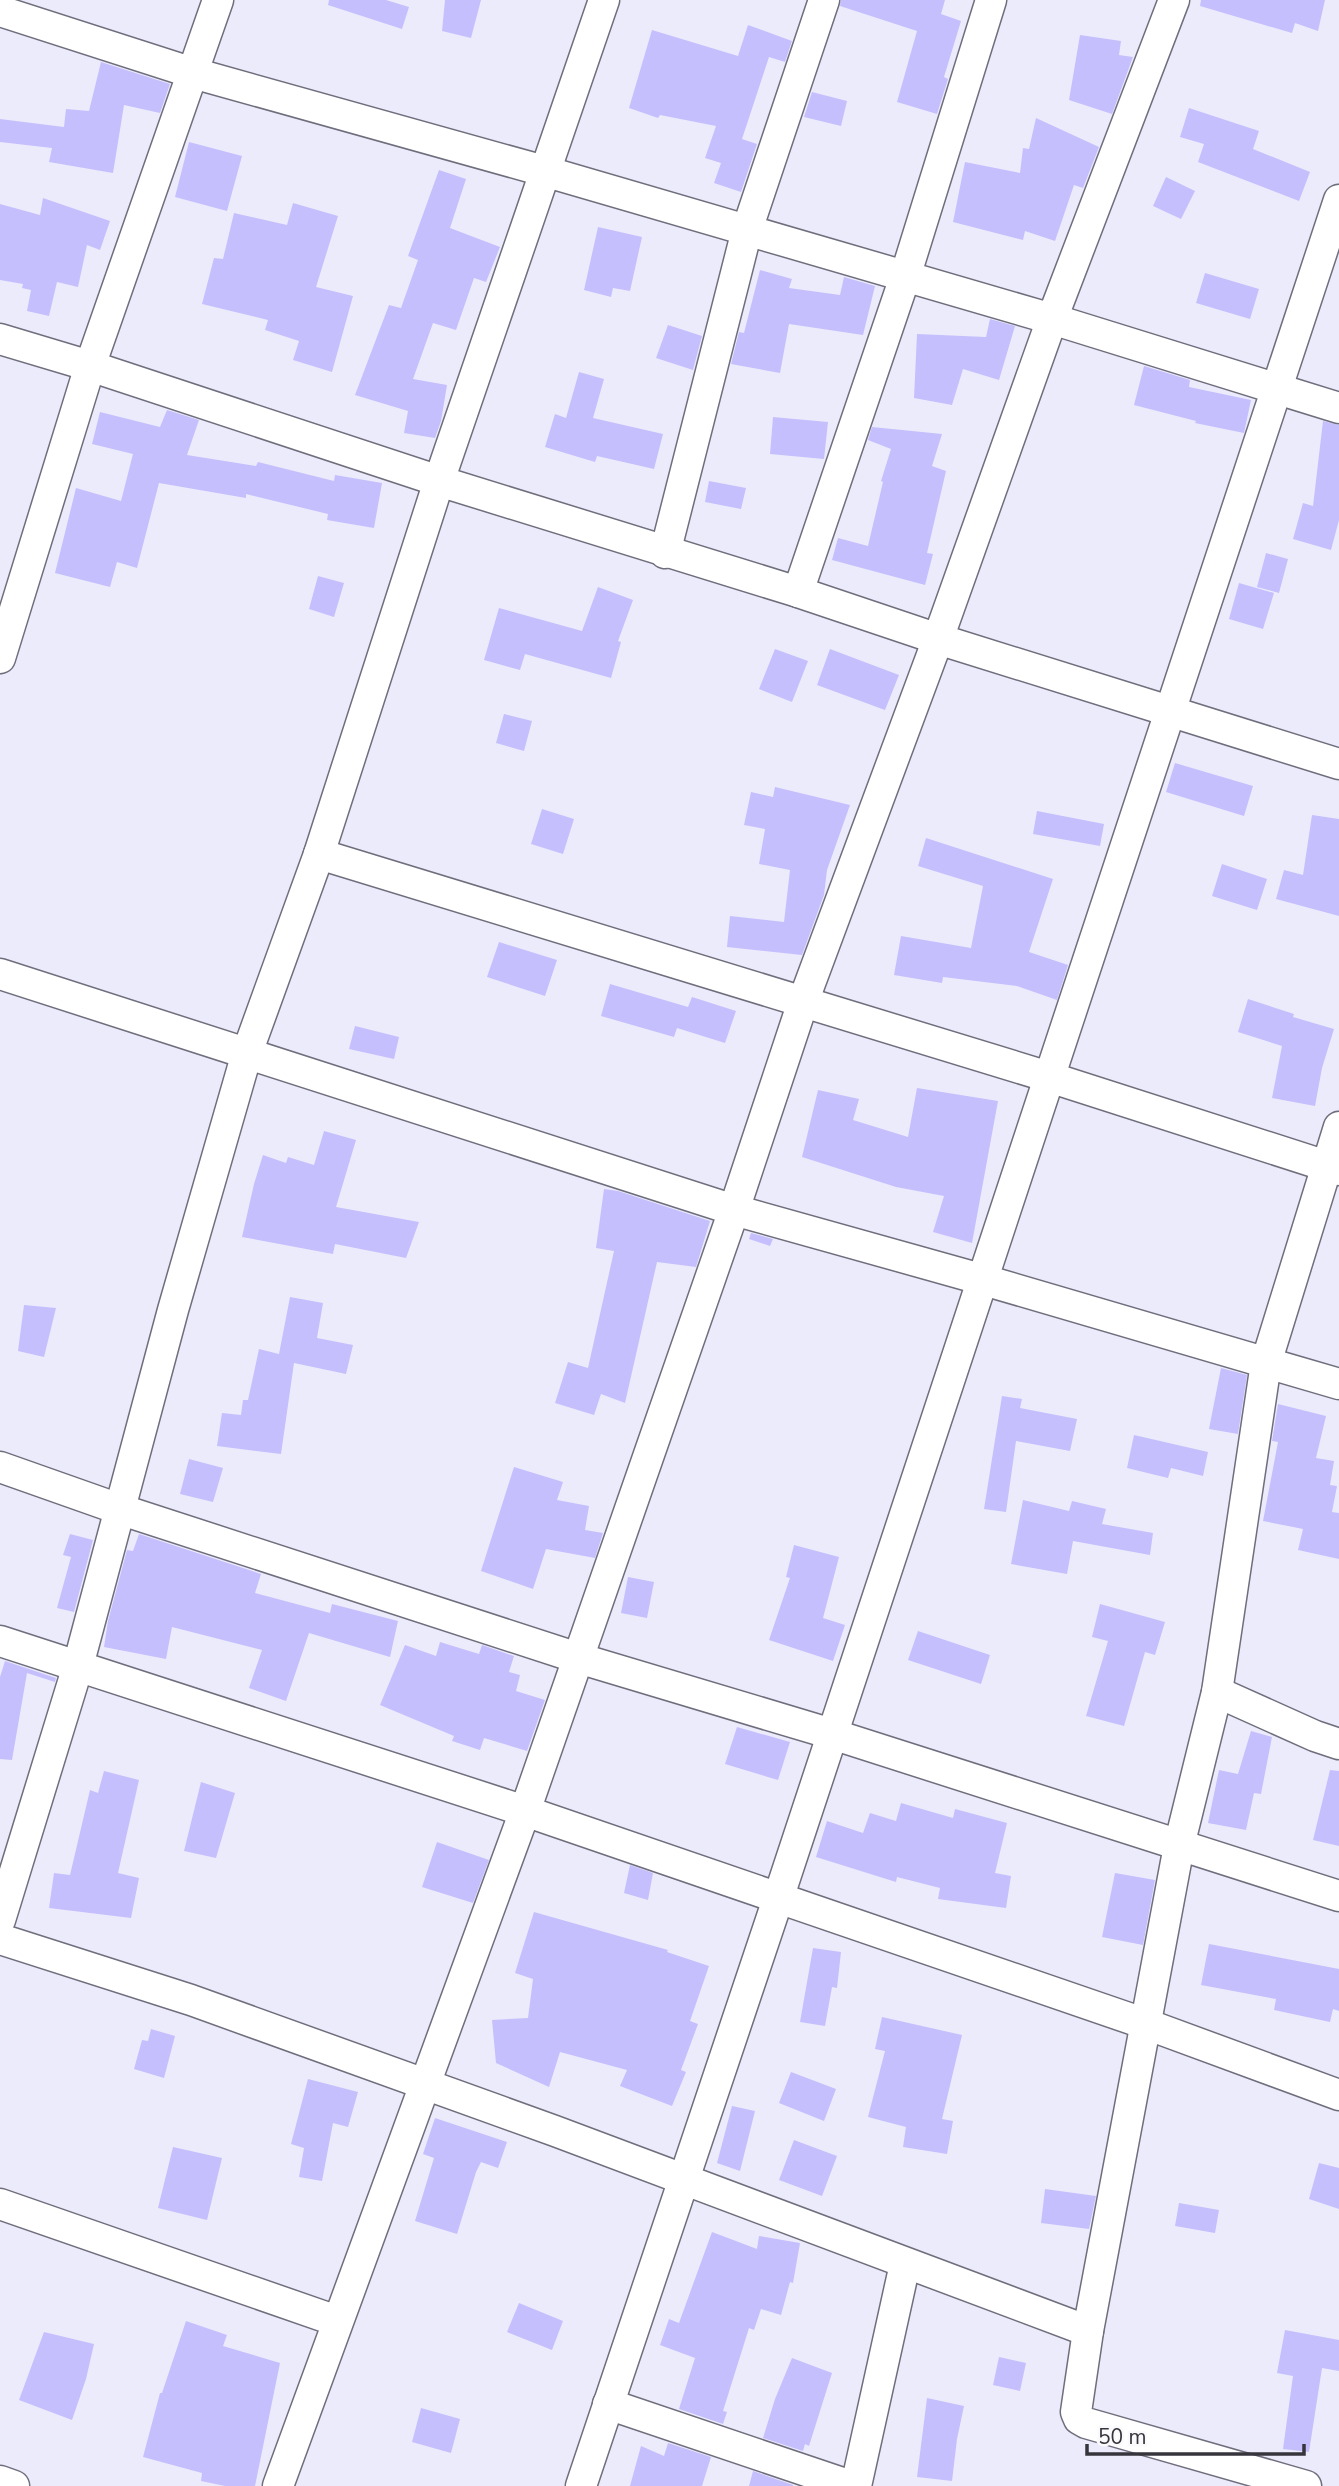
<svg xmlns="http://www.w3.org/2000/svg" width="1339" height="2486" font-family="'Nunito Sans',sans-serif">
<rect width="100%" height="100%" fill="#ecebfc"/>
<g fill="#c5bffd">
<polygon points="329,0 386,0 409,7 402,29 328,5"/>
<polygon points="445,0 481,0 471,38 442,31"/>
<polygon points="841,0 945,0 941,14 961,21 944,77 948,79 937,114 897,102 917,31 840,6"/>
<polygon points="1201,0 1325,0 1318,31 1295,23 1292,33 1200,6"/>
<polygon points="748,25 792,41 785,62 769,57 742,139 757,144 741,192 714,183 721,163 705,158 716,126 660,115 658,118 629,108 652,30 738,56"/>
<polygon points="1080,35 1121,41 1119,55 1133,57 1112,114 1069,100"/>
<polygon points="101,62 170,84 160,113 124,105 113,173 49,162 52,148 0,142 0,119 64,127 66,109 89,111"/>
<polygon points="812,92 847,101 841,126 804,117"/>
<polygon points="1189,108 1259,131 1253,149 1310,172 1299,201 1198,162 1204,144 1180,137"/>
<polygon points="1036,118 1099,147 1083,188 1074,185 1055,241 1025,231 1023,240 953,222 965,162 1020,173 1023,148 1029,149"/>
<polygon points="189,142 242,156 227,211 175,197"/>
<polygon points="439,170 466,179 450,228 500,247 486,282 474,278 456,330 433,323 413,379 447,385 441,421 435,438 404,433 408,411 355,395 389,305 401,308 418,260 408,256"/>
<polygon points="1166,177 1195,191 1181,219 1153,206"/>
<polygon points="43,198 110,221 100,250 87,245 78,287 57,282 49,316 27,311 31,290 22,288 23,284 0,280 0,204 40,215"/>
<polygon points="293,203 338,216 316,287 353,296 332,372 293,360 299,341 265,330 268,320 202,304 214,258 223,259 234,213 287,225"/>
<polygon points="598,227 642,237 630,291 613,288 611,297 584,290"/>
<polygon points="760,270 792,279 789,288 840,295 844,277 875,286 863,335 789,324 780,373 731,364 739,332 744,333"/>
<polygon points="1205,273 1259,289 1250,319 1196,303"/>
<polygon points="990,319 1015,326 999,380 963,369 952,405 914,398 917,334 986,337"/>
<polygon points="668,325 702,336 693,370 656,358"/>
<polygon points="1144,366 1190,380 1189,387 1251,400 1244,433 1195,423 1196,421 1134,405"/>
<polygon points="579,372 604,379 593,418 663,434 654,469 597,456 595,462 545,447 555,414 566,418"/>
<polygon points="167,410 199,420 187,455 256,466 258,462 334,481 335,475 382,483 374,528 327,520 328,514 246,494 246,498 159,483 137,568 117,562 110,587 55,573 76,488 121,501 133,454 92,444 100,412 160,427"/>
<polygon points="773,417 828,422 824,459 770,454"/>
<polygon points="1323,421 1339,425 1339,520 1331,550 1293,539 1303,503 1313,506"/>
<polygon points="872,427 942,434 932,466 946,471 927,553 933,554 925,585 832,560 838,538 868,546 883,482 881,481 891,449 868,440"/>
<polygon points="709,481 746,488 741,509 705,502"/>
<polygon points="1266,553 1288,559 1279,593 1257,587"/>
<polygon points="318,576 344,583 334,617 309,609"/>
<polygon points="1239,583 1274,593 1263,629 1229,619"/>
<polygon points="598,587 633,600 618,641 621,642 611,678 525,654 520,670 484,660 499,608 582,631"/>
<polygon points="775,649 808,661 792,702 759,689"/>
<polygon points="830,649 899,675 885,710 817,685"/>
<polygon points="504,714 532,721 524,751 496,743"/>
<polygon points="1175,763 1253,786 1244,816 1166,792"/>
<polygon points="775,787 850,805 827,870 824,895 802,955 727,947 730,916 784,922 790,870 759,864 765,829 744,825 751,792 773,797"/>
<polygon points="542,809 574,819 563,854 531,844"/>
<polygon points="1037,811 1104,824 1100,846 1033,834"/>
<polygon points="1312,815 1339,819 1339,916 1276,899 1284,870 1303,875"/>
<polygon points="926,838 1053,879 1029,952 1068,965 1057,1000 1017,986 943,977 942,983 894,975 901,936 971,948 983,886 918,866"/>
<polygon points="1222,864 1267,879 1257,910 1212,896"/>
<polygon points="499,942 557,960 545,996 487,977"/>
<polygon points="610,984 688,1007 692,997 736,1011 725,1043 677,1028 674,1037 601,1016"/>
<polygon points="1248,999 1294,1014 1293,1017 1334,1029 1322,1068 1315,1106 1272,1098 1282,1046 1238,1032"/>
<polygon points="355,1026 399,1037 394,1059 349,1049"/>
<polygon points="917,1088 998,1101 972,1243 933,1232 944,1196 896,1187 802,1157 818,1090 859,1099 853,1120 908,1137"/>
<polygon points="324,1131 356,1140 336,1207 419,1222 406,1258 335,1244 333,1254 242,1237 254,1184 263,1155 286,1163 288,1157 314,1165"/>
<polygon points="604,1189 618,1191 710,1221 696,1267 657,1262 625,1403 601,1394 594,1415 555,1403 568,1362 588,1368 614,1251 596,1248"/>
<polygon points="751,1233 773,1239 770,1246 749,1239"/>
<polygon points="290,1297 323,1303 317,1338 353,1345 346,1374 294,1363 281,1454 217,1446 222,1413 241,1415 243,1400 248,1400 259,1349 279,1354"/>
<polygon points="24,1305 56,1308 44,1357 18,1351"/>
<polygon points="1221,1368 1247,1375 1238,1434 1209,1429"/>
<polygon points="1002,1396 1022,1399 1020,1408 1077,1419 1070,1451 1016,1441 1006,1512 984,1509"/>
<polygon points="1278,1404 1326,1416 1316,1458 1334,1461 1330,1485 1337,1486 1332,1512 1339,1513 1339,1559 1298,1550 1303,1529 1263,1521 1278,1442 1272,1441"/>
<polygon points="1134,1435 1208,1452 1203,1476 1171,1468 1168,1478 1127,1468"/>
<polygon points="189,1459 223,1468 213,1502 180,1494"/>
<polygon points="514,1467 563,1482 557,1500 589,1506 585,1530 603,1533 595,1558 546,1549 533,1589 481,1571"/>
<polygon points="1023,1500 1069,1511 1072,1501 1106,1509 1102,1524 1153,1533 1150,1555 1073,1541 1067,1574 1011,1564"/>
<polygon points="70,1534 93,1540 74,1612 57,1608 71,1557 63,1555"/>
<polygon points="139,1534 261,1574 255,1593 330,1613 332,1604 398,1621 390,1657 309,1633 286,1701 249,1688 262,1650 172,1627 166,1659 104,1647 108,1621 127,1550 133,1551"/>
<polygon points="794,1545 839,1557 823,1618 845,1625 833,1661 769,1640 790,1578 786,1577"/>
<polygon points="628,1577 654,1582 647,1618 621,1613"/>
<polygon points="1100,1604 1165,1622 1155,1655 1145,1652 1124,1726 1086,1716 1108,1641 1092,1637"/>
<polygon points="918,1631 990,1655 981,1684 908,1660"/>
<polygon points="440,1642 479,1654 482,1645 514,1656 509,1672 520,1675 516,1691 545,1700 527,1751 484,1738 480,1750 452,1741 454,1736 380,1705 405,1645 436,1656"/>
<polygon points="5,1661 56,1678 55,1682 27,1673 12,1760 0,1759 0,1677"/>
<polygon points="737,1727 790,1742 778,1780 725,1764"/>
<polygon points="1251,1731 1272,1737 1261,1794 1254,1793 1246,1830 1208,1823 1219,1770 1238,1774"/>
<polygon points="1330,1770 1339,1771 1339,1846 1313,1840"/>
<polygon points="104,1771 139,1780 118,1873 139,1878 131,1918 49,1908 54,1873 70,1875 90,1790 98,1793"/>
<polygon points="201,1782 235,1793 216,1858 184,1851"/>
<polygon points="901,1803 953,1818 955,1809 1007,1823 995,1873 1011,1876 1006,1908 938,1899 940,1888 897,1877 896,1882 816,1857 827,1821 863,1833 870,1813 896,1821"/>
<polygon points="437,1842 489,1860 473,1903 422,1887"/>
<polygon points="630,1865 653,1873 648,1900 624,1893"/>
<polygon points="1115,1873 1155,1880 1143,1945 1102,1937"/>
<polygon points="534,1912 668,1950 667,1952 709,1966 690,2021 698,2024 681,2070 686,2072 672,2106 620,2086 627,2070 560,2052 549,2087 496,2063 492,2020 528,2018 533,1979 515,1973"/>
<polygon points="1209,1944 1339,1969 1339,2011 1333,2009 1330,2022 1274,2010 1276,1999 1201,1985"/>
<polygon points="813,1948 841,1952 837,1988 832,1987 825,2026 800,2022"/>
<polygon points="882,2017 962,2035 942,2119 953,2121 947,2154 903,2147 906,2127 868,2117 885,2051 875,2049"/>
<polygon points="151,2029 175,2036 164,2078 134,2069 142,2040 148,2041"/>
<polygon points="791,2072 836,2089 824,2121 779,2103"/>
<polygon points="308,2079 358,2092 348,2127 333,2123 322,2181 299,2177 304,2148 291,2144"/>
<polygon points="732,2106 755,2111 740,2171 717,2163"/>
<polygon points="435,2118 507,2142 498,2168 481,2162 476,2172 457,2234 415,2221 434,2158 423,2154"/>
<polygon points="794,2140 837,2156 822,2196 779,2180"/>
<polygon points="173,2147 222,2158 207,2220 158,2208"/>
<polygon points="1319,2163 1339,2168 1339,2209 1309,2199"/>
<polygon points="1045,2189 1096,2196 1089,2229 1041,2223"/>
<polygon points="1179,2203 1219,2210 1215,2233 1175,2226"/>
<polygon points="712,2232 757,2249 759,2236 800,2243 793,2283 790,2282 781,2315 761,2309 754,2330 749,2328 723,2411 727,2412 723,2424 679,2409 695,2358 660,2345 669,2319 679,2323"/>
<polygon points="519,2303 563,2321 552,2350 507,2332"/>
<polygon points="186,2321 227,2335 223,2346 280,2363 255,2486 225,2486 201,2481 202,2473 143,2457 160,2393 162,2393"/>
<polygon points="1285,2330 1339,2340 1339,2371 1322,2368 1309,2452 1283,2449 1293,2376 1277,2373"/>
<polygon points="44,2332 94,2344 86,2379 72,2420 19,2400"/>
<polygon points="999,2357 1026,2363 1020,2391 993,2385"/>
<polygon points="792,2358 832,2373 809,2446 805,2444 803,2451 763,2438 775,2399"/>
<polygon points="927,2398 964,2406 957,2439 952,2481 917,2477"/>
<polygon points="421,2408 460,2419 451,2453 412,2442"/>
<polygon points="668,2443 711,2457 702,2486 630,2486 641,2446 664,2456"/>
<polygon points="753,2471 793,2485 793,2486 749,2486"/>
</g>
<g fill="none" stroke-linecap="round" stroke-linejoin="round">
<g stroke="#6f6e7c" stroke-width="33">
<g id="minor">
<polyline points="0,11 193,73 544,171 1052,319 1339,408"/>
<polyline points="0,339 90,366 439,481 798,592 938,639 1339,764"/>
<polyline points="665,553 747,230 824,0"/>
<polyline points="798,592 905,277 991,0"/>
<polyline points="0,658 90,366 218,0"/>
<polyline points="319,854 1049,1077 1339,1170"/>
<polyline points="0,974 734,1210 984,1280 1339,1384"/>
<polyline points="0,1467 119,1509 578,1658 832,1734 1339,1896"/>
<polyline points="0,1641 525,1811 1146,2024 1339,2095"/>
<polyline points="1217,1692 1315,1736 1339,1744"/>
<polyline points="0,1920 78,1666 173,1310 247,1053 319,854 439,481 604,0"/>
<polyline points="0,1939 191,2000 555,2131 1088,2331"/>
<polyline points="0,2204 337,2321"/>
<polyline points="608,2404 851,2486"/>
<polyline points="0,2481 14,2486"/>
<polyline points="278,2486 525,1811 734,1210 803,1002 938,639 1052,319 1174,0"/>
<polyline points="581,2486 778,1899 1339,200"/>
<polyline points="856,2486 905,2264"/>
<polyline points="1306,2486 1086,2423 1079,2419 1076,2412 1088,2331 1179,1846 1217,1692 1266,1363 1339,1127"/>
</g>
</g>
<use href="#minor" stroke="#fff" stroke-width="30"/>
</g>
<path d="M1087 2444v10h217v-10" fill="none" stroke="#36353c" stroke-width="3.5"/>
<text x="1098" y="2444" font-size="21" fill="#36353c" stroke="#fafafd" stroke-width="5" paint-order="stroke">50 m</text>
</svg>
